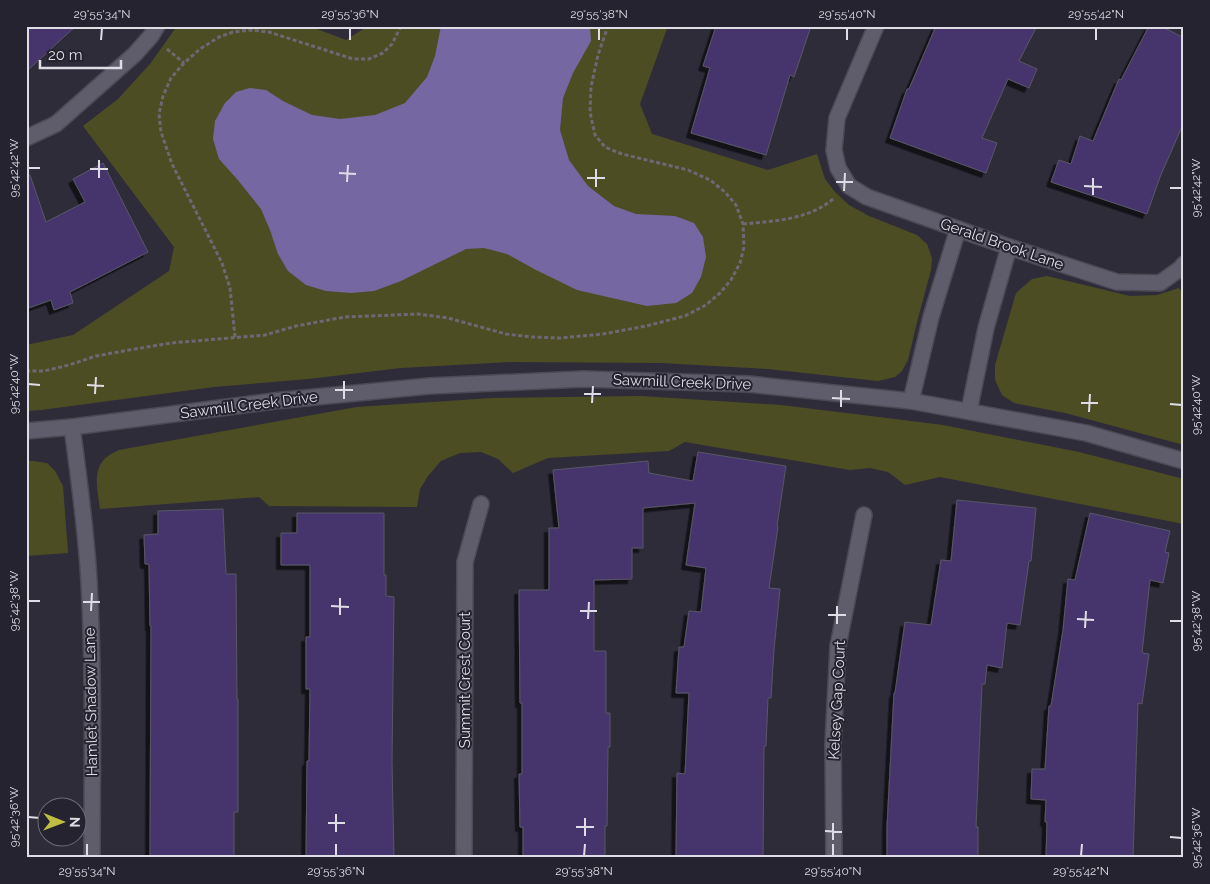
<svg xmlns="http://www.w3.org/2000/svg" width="1210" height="884" font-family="Raleway,sans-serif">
<defs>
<filter id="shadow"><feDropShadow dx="-4.5" dy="4.5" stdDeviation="0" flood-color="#0009"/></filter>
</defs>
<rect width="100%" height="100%" fill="#2f2c3a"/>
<g fill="#4d4d23">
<polygon points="177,26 309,26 346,40 368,26 668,26 640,104 652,134 768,170 817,154 825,179 835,192 849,205 869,216 917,235 927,244 932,258 931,270 917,322 908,360 902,371 895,377 878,381 768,369 661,363 511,362 401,368 308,379 214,387 41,410 26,411 26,345 73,335 169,271 174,247 83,126 118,99 150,64"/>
<polygon points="1047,276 1130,296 1157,295 1179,288 1184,296 1184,445 1065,413 1014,403 1002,395 995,380 995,365 1016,293 1032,279"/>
<path d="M 641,396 L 781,405 L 943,425 L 1079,452 L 1184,479 L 1184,524 L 940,477 L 905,485 L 888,472 L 870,468 L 850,470 L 685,442 L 669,451 L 548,458 L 513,473 L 498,459 L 481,452 L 460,453 L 441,461 L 428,476 L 420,489 L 417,507 L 269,506 L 259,497 L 100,509 C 98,492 91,468 108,456 C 111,454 115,452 119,450 L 357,407 L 492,398 Z"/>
<polygon points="26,461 33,461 47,463 55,471 63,486 68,553 26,556"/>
</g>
<polygon fill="#7568a2" points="441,26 590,26 591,41 573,73 563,98 560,130 569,160 588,186 614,206 636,214 675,216 694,223 703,237 706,257 701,277 692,293 676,303 647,306 577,290 536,270 507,254 484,248 466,249 401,281 374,291 351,293 326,291 306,285 288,271 278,254 270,230 261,209 237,179 219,159 213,139 215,121 225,103 236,92 250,88 266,90 283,101 312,115 340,119 375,115 405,103 427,77 435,56"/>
<g fill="#44366c" stroke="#595665" filter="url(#shadow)">
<polygon points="26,26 76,26 26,72"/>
<polygon points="716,26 811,26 794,77 790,75 766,155 691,133 710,68 703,66"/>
<polygon points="936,26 1037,26 1019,61 1037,69 1029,88 1008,79 982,138 997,143 986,173 890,138 907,89 909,89"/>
<polygon points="1149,26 1161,26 1184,38 1184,122 1160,177 1147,214 1051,182 1059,160 1071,164 1080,136 1093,141 1119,79 1121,80"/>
<polygon points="103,163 148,252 70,292 73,303 54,310 51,300 26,309 26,175 30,175 46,222 85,202 73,179"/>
<polygon points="698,452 786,466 777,526 778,527 769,588 780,589 774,650 771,698 768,698 766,746 764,746 763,858 676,858 677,773 685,774 689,693 676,693 679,647 684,647 689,611 701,612 706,568 686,565 695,503 643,508 643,548 632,548 632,579 594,580 594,651 606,651 606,713 610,713 610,747 608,747 607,826 605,826 605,858 523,858 523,827 520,827 519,774 522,774 522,703 520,703 519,590 549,590 549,528 559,528 553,470 648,461 649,473 693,481"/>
<polygon points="957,500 1036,508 1031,561 1029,561 1020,625 1007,623 1002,668 987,665 985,684 982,684 976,827 978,827 978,858 887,858 887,827 894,693 895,693 905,622 931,625 941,560 951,561"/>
<polygon points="223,509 226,574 236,574 237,699 238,699 238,812 234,812 234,858 150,858 151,626 150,626 149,564 145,564 144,535 158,534 158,511"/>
<polygon points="297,513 384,513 384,575 386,575 386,596 394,597 392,761 394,858 306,858 307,761 309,761 310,689 306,689 306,637 310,637 310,565 281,565 281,533 297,533"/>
<polygon points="1090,513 1170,531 1165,552 1169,553 1163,583 1150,580 1142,653 1149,654 1142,704 1138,703 1133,858 1046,858 1047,822 1045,822 1046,800 1031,799 1032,769 1045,769 1049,706 1051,706 1063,630 1068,579 1075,580"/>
</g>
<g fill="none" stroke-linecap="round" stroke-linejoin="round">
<g stroke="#4b4954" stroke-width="18">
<g id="minor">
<polyline points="876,26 837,118 834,150 838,168 849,186 867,197 1009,247 1117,282 1160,283 1181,268 1184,264"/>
<polyline points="26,138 56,124 135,54 151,36 157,26"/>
<polyline points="911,401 931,317 958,229"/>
<polyline points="969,411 986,328 1009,247"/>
<path d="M 72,427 C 79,478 86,529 89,581 C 94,673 92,766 92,858"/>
<polyline points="26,431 72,427 274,401 429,386 583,379 748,384 911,401 1086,433 1184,461"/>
<polyline points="464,858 465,562 481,504"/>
<polyline points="834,858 833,745 838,646 864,515"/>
</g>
</g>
<g stroke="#6c6975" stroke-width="3" stroke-dasharray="4 2.5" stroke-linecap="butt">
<polyline points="167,49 184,63"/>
<path d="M 743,224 C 774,221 808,220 833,199"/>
<polyline points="235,337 230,288 222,263 172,164 161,132 159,114 163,96 171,78 184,63 200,49 219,37 233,32 251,30 269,32 353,59 369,59 383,53 392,44 401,26"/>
<polyline points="26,371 44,371 69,365 96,356 129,350 171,343 265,335 296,326 345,317 418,314 448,318 506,334 532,337 560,338 603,334 646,326 685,316 706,305 720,293 731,280 740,263 744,247 743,224 736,205 725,192 710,180 688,170 622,154 605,147 595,135 590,112 591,87 598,55 608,26"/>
</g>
<use href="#minor" stroke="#5f5d6c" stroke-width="15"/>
</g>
<path fill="none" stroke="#dedde6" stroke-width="2" d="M 101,40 L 102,28M 350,40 L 350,28M 599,40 L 599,28M 847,40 L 847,28M 1096,40 L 1096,28M 28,168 L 40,168M 90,169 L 108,169M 339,173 L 356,174M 99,178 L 99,160M 587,178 L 605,178M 347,182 L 348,165M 836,182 L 853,182M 1084,186 L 1102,187M 596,187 L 596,169M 1170,188 L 1182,188M 844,191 L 845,173M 1093,195 L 1093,178M 28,384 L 40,385M 87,385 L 104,386M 335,390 L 353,390M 95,394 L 96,377M 584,394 L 601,394M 832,398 L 850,399M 344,399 L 344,381M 592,403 L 593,386M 1081,403 L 1098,403M 1170,404 L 1182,405M 841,407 L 841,390M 1089,412 L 1090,394M 28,601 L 40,601M 83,602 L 100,602M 331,606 L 349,607M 91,611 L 92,593M 580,611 L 597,611M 340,615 L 340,598M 828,615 L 846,615M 588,619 L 589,602M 1077,619 L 1094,620M 1170,621 L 1182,621M 837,624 L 837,606M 1085,628 L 1086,611M 28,817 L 40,818M 328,823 L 345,823M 576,827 L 594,827M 825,831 L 842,832M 336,832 L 336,814M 585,836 L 585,818M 1170,837 L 1182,838M 833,840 L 833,823M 87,856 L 87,844M 336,856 L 336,844M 584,856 L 585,844M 833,856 L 833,844M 1081,856 L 1082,844"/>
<g text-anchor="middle" stroke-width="4" stroke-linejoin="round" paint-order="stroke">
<g font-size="15" fill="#dedde6" stroke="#25232f">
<text transform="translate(1002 244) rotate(19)" y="5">Gerald Brook Lane</text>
<text transform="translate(682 382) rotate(2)" y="5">Sawmill Creek Drive</text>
<text transform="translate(249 405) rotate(-7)" y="5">Sawmill Creek Drive</text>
<text transform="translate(465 680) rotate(-90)" y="5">Summit Crest Court</text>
<text transform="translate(837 700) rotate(-87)" y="5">Kelsey Gap Court</text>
<text transform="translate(91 702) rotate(-91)" y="5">Hamlet Shadow Lane</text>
</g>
</g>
<rect width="1210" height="884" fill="none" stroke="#25232f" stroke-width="55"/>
<g transform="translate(62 822) rotate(91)"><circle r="24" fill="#25232f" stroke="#6f6d78"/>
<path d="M0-4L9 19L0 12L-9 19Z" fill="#bfbe41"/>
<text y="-8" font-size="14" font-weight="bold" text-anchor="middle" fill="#dedde6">N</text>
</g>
<path d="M40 60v8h81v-8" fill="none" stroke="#dedde6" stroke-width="2.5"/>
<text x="48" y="60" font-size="15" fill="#dedde6" stroke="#25232f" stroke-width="4" paint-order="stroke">20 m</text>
<rect x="28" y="28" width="1154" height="828" fill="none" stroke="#dedde6" stroke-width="2"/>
<g font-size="12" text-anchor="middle" fill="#dedde6">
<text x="102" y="18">29°55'34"N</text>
<text x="350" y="18">29°55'36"N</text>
<text x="599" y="18">29°55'38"N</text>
<text x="847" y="18">29°55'40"N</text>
<text x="1096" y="18">29°55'42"N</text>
<text transform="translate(14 168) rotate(-90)" y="4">95°42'42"W</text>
<text transform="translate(1196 188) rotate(-90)" y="4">95°42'42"W</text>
<text transform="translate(14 384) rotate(-90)" y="4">95°42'40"W</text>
<text transform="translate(1196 405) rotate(-90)" y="4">95°42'40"W</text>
<text transform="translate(14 601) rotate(-90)" y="4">95°42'38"W</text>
<text transform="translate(1196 621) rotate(-90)" y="4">95°42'38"W</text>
<text transform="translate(14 817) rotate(-90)" y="4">95°42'36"W</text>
<text transform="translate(1196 838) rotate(-90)" y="4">95°42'36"W</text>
<text x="87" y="875">29°55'34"N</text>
<text x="336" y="875">29°55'36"N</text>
<text x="584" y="875">29°55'38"N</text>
<text x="833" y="875">29°55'40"N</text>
<text x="1081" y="875">29°55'42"N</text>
</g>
</svg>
